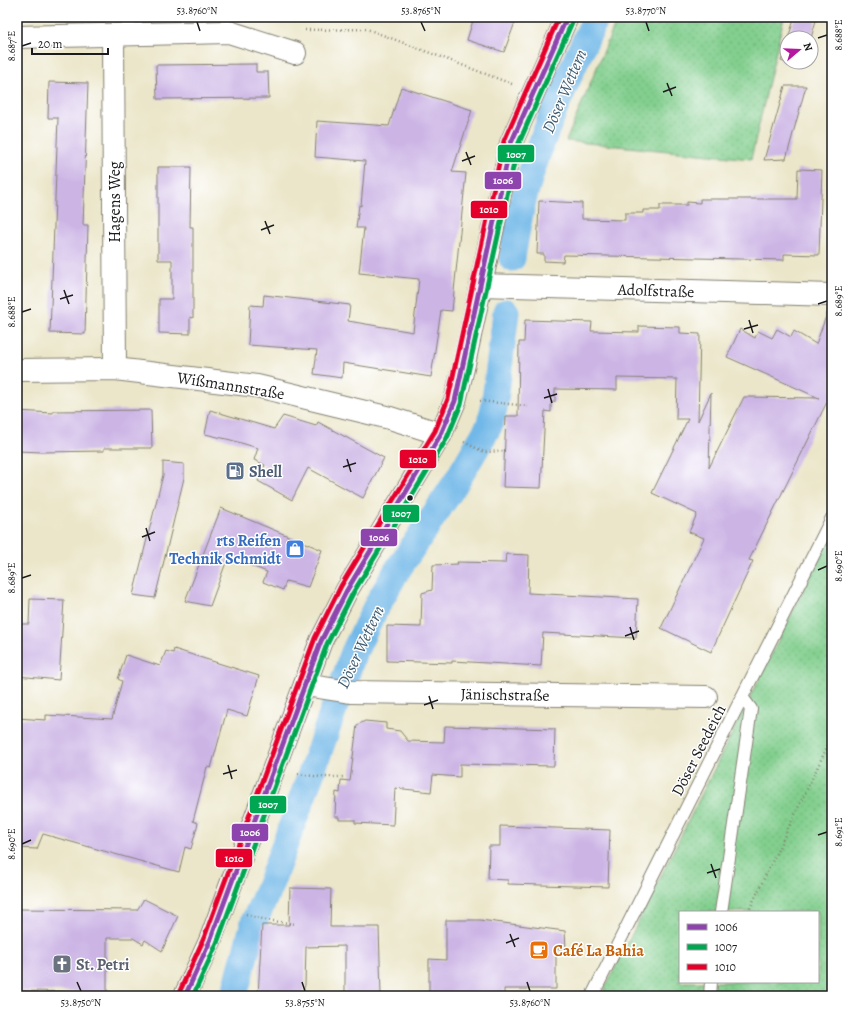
<svg xmlns="http://www.w3.org/2000/svg" width="849" height="1013" font-family="Alegreya,serif">
<defs>
<pattern id="grass-dots" width="8" height="8" patternUnits="userSpaceOnUse"><rect width="8" height="8" fill="#82cf8e"/><path d="M2 2h.1M6 6h.1" fill="none" stroke="#70b17a" stroke-width="1.8" stroke-linecap="round"/></pattern>
</defs>
<rect width="100%" height="100%" fill="#fff"/>
<filter id="ink" filterUnits="userSpaceOnUse"><feTurbulence type="fractalNoise" baseFrequency=".025" numOctaves="2"/><feDisplacementMap in="SourceGraphic" scale="8" xChannelSelector="R" yChannelSelector="G"/><feConvolveMatrix kernelMatrix="1 2 1 2 8 2 1 2 1" color-interpolation-filters="sRGB"/></filter>
<filter id="wash" filterUnits="userSpaceOnUse"><feTurbulence type="fractalNoise" baseFrequency=".012" numOctaves="4" result="noise"/><feDisplacementMap in="SourceGraphic" scale="16" xChannelSelector="R" yChannelSelector="G"/><feGaussianBlur stdDeviation="0.9" result="paint"/><feColorMatrix in="noise" values="0 0 0 0 0 0 0 0 0 0 0 0 0 0 0 0 0 1.4 0 .05"/><feComposite in="paint" operator="in"/></filter>
<g filter="url(#wash)">
<rect width="100%" height="100%" fill="#ebe6c9"/>
<g fill="url(#grass-dots)" stroke="#4f7655" fill-rule="evenodd">
<polygon points="618,17 784,17 751,159 566,141"/>
<path d="M 832,533 L 832,996 L 601,996 ZM 680,912 L 818,912 L 818,982 L 680,982 Z"/>
</g>
<g fill="none" stroke-linecap="round" stroke-linejoin="round">
<g stroke="#71b8e8" stroke-width="27">
<path d="M 512,258 C 516,233 520,208 528,183 C 545,126 571,71 596,17"/>
<polyline points="234,996 254,922 268,890 311,774 354,652 376,607 396,572 455,484 489,426 494,408 506,312"/>
</g>
</g>
<g id="blocks">
<g fill="#ccb5e5">
<polygon points="474,17 517,17 504,52 467,40"/>
<polygon points="795,17 817,17 811,38 788,38"/>
<polygon points="787,42 787,62 803,62 801,68 781,61"/>
<polygon points="256,64 256,72 268,72 269,98 157,99 156,65"/>
<polygon points="49,82 88,83 83,225 88,225 85,334 50,333 58,118 48,118"/>
<polygon points="785,86 806,86 786,159 764,160"/>
<polygon points="401,87 472,110 452,172 466,173 452,311 441,310 431,377 343,363 342,378 314,374 317,350 248,345 250,305 263,306 264,295 350,305 348,321 413,332 419,279 359,273 364,228 356,228 359,205 361,206 365,161 315,157 317,121 389,126"/>
<polygon points="158,167 191,167 190,227 193,227 193,318 190,317 190,334 159,333 159,299 172,299 172,260 158,260"/>
<polygon points="798,169 822,170 819,255 784,254 784,260 564,255 563,262 544,261 544,254 537,254 539,201 582,203 582,219 625,220 625,213 643,213 643,210 660,210 660,205 687,205 687,202 700,203 700,199 797,199"/>
<polygon points="829,308 832,309 832,404 827,402 749,560 753,561 711,652 661,628 704,538 689,532 697,514 652,493 688,419 676,419 677,379 617,378 617,390 555,389 555,402 551,402 551,412 545,411 541,488 503,487 506,416 518,416 519,342 524,342 525,320 592,322 591,331 639,332 639,326 680,327 680,333 700,334 698,421 711,393 709,468 744,397 819,398 727,357 740,329 755,338 758,331 772,338 777,329 791,337 794,331 816,344"/>
<polygon points="151,410 152,448 104,448 104,451 42,452 17,451 17,411 53,413 53,411"/>
<polygon points="210,410 274,429 283,416 316,426 318,422 384,458 363,498 308,468 292,500 258,481 265,465 254,460 258,448 231,440 205,434"/>
<polygon points="163,462 184,464 184,478 155,598 133,595 163,475"/>
<polygon points="221,508 322,550 308,587 286,581 283,590 263,582 267,572 228,557 210,606 185,601"/>
<polygon points="506,554 529,555 528,593 638,599 636,638 543,633 541,666 452,661 452,663 387,661 387,626 421,627 422,593 432,590 433,565 458,564 457,562 505,563"/>
<polygon points="30,599 64,600 59,680 17,676 17,624 29,624"/>
<polygon points="174,649 259,676 247,716 227,710 211,768 207,767 193,821 198,823 191,849 185,847 179,872 43,834 37,849 17,848 17,798 20,768 17,768 17,718 46,720 46,715 112,719 122,681 118,679 126,655 160,666 166,651 173,653"/>
<polygon points="365,721 386,723 386,729 400,731 408,741 444,742 445,726 555,729 554,766 460,764 460,777 433,775 431,792 395,788 393,825 355,823 355,820 339,820 339,817 335,817 336,792 340,793 341,780 350,781 357,725"/>
<polygon points="500,826 610,830 608,887 508,884 508,880 488,879 489,846 500,846"/>
<polygon points="290,888 331,889 330,927 379,927 381,995 345,996 345,946 306,947 305,985 301,996 258,996 262,925 289,925"/>
<polygon points="144,899 178,916 162,951 145,940 143,944 133,938 107,938 107,992 17,991 17,909 137,910"/>
<polygon points="446,920 480,920 565,931 566,949 556,949 556,989 504,989 504,994 429,994 429,959 446,960"/>
</g>
</g>
</g>
<g filter="url(#ink)">
<use href="#blocks" fill-opacity="0" stroke="#848172" stroke-width="1"/>
<g fill="none" stroke-linecap="round" stroke-linejoin="round">
<g stroke="#848172" stroke-width="14">
<g id="lane">
<polyline points="721,912 751,709 742,697"/>
<polyline points="592,996 832,518"/>
<polyline points="710,996 711,982"/>
</g>
</g>
<g stroke="#848172" stroke-width="24">
<g id="street">
<polyline points="113,35 115,369"/>
<polyline points="17,37 229,32 295,53"/>
<polyline points="481,285 832,295"/>
<polyline points="17,370 115,369 257,386 390,418 441,434"/>
<polyline points="305,685 350,692 706,697"/>
<polyline points="185,996 210,941 321,641 347,590 441,434 455,401 464,364 511,143 567,17"/>
</g>
</g>
<g stroke="#848172" stroke-width="2.5" stroke-dasharray="1 3" stroke-linecap="butt">
<polyline points="305,30 367,29 512,84"/>
<polyline points="480,401 528,406"/>
<polyline points="464,442 484,452 504,451"/>
<polyline points="298,774 321,777 344,777"/>
<polyline points="748,912 832,737"/>
<polyline points="246,914 266,920 295,924"/>
</g>
<use href="#lane" stroke="#fff" stroke-width="12"/>
<use href="#street" stroke="#fff" stroke-width="22"/>
<g stroke="#fff" stroke-width="8">
<polyline id="bus-1" points="185,996 210,941 321,641 347,590 441,434 455,401 511,143 567,17"/>
</g>
<g stroke="#fff" stroke-width="8">
<polyline id="bus-2" points="193,996 217,943 327,644 353,593 447,438 461,404 518,145 573,20"/>
</g>
<g stroke="#fff" stroke-width="8">
<polyline id="bus-3" points="179,993 204,938 315,638 341,586 435,431 448,399 504,141 559,17"/>
</g>
<use href="#bus-1" stroke="#8e44ad" stroke-width="5"/>
<use href="#bus-2" stroke="#00a651" stroke-width="5"/>
<use href="#bus-3" stroke="#e4002b" stroke-width="5"/>
</g>
</g>
<path fill="none" stroke="#1c1c1c" stroke-width="1.5" d="M 197,22 L 200,31M 421,22 L 425,31M 646,22 L 649,31M 818,38 L 827,35M 22,46 L 31,43M 667,83 L 672,96M 663,92 L 676,87M 466,152 L 471,165M 462,161 L 475,156M 265,221 L 270,234M 261,230 L 274,225M 64,290 L 69,304M 60,299 L 73,295M 818,304 L 827,301M 22,312 L 31,309M 749,320 L 753,333M 744,329 L 758,325M 548,389 L 552,403M 544,398 L 557,394M 347,459 L 351,472M 343,467 L 356,463M 146,528 L 150,541M 142,537 L 155,532M 818,570 L 827,566M 22,578 L 31,575M 630,627 L 634,640M 625,636 L 639,631M 429,696 L 433,709M 424,705 L 438,700M 228,765 L 232,779M 223,774 L 237,770M 818,835 L 827,832M 22,844 L 31,840M 711,864 L 716,878M 707,873 L 720,869M 510,934 L 515,947M 506,943 L 519,938M 77,982 L 81,991M 302,982 L 305,991M 527,982 L 530,991"/>
<defs>
<g id="fuel-square" transform="scale(1)"><rect x="-9" y="-9" width="18" height="18" rx="4" fill="#5c6f8a" stroke="#fff"/><path d="M-5.5-6h7V0h2V4h1.3V-2.5L3-4.5l.8-.8L6-3V5H2.5V1h-1V6h-7ZM-4.2-4.7v3.2H.2V-4.7Z" fill="#fff"/></g>
<g id="shop-square" transform="scale(1)"><rect x="-9" y="-9" width="18" height="18" rx="4" fill="#3f7fe0" stroke="#fff"/><path d="M-5-2.5h2.3a2.7 3.5 0 0 1 5.4 0H5L5.5 6h-11ZM-1.5-2.5h3a1.5 2.3 0 0 0-3 0Z" fill="#fff"/></g>
<g id="cafe-square" transform="scale(1)"><rect x="-9" y="-9" width="18" height="18" rx="4" fill="#e8710a" stroke="#fff"/><path d="M-5.5-4.5H6V0H3Q3 3.5 0 3.5H-2.5Q-5.5 3.5-5.5 0ZM3-3.2v2h1.7v-2ZM-6 4.5H4V6H-6Z" fill="#fff"/></g>
<g id="church-square" transform="scale(1)"><rect x="-9" y="-9" width="18" height="18" rx="4" fill="#6b7280" stroke="#fff"/><path d="M-1.2-6h2.4v3.5h3.3v2.4h-3.3V6h-2.4V-.1h-3.3v-2.4h3.3Z" fill="#fff"/></g>
</defs>
<g fill-rule="evenodd">
<use href="#fuel-square" x="235" y="471"/>
<use href="#shop-square" x="295" y="549"/>
<use href="#cafe-square" x="539" y="950"/>
<use href="#church-square" x="62" y="964"/>
</g>
<circle fill="#1c1c1c" stroke="#fff" stroke-width="1.5" cx="410" cy="498" r="3.5"/>
<g text-anchor="middle" stroke-width="3" stroke-linejoin="round" paint-order="stroke">
<g font-size="16" fill="#1c1c1c" stroke="#fff">
<text transform="translate(114 202) rotate(-90)" y="6">Hagens Weg</text>
<text transform="translate(656 290) rotate(2)" y="6">Adolfstraße</text>
<text transform="translate(231 385) rotate(9)" y="6">Wißmannstraße</text>
<text transform="translate(505 694) rotate(1)" y="6">Jänischstraße</text>
<text transform="translate(698 750) rotate(-63)" y="6">Döser Seedeich</text>
</g>
<g font-size="16" font-weight="bold" fill="#4e5e75" stroke="#fff" text-anchor="start">
<text x="249" y="477">Shell</text>
</g>
<g font-size="16" font-weight="bold" fill="#366cbe" stroke="#fff" text-anchor="end">
<text x="281" y="546">rts Reifen<tspan x="281" dy="18">Technik Schmidt</tspan></text>
</g>
<g font-size="16" font-weight="bold" fill="#c56008" stroke="#fff" text-anchor="start">
<text x="553" y="956">Café La Bahia</text>
</g>
<g font-size="16" font-weight="bold" fill="#5b616d" stroke="#fff" text-anchor="start">
<text x="76" y="970">St. Petri</text>
</g>
<g font-size="17" font-style="italic" fill="#3e5a6e" stroke="#fff">
<text transform="translate(564 91) rotate(-67)" y="6">Döser Wettern</text>
<text transform="translate(360 647) rotate(-65)" y="6">Döser Wettern</text>
</g>
</g>
<g stroke="#fff" stroke-width="1.5">
<rect x="497" y="144" width="38" height="19" rx="4" fill="#00a651"/>
<rect x="484" y="171" width="38" height="19" rx="4" fill="#8e44ad"/>
<rect x="470" y="200" width="38" height="19" rx="4" fill="#e4002b"/>
<rect x="399" y="449" width="38" height="20" rx="4" fill="#e4002b"/>
<rect x="382" y="504" width="38" height="19" rx="4" fill="#00a651"/>
<rect x="360" y="528" width="38" height="19" rx="4" fill="#8e44ad"/>
<rect x="249" y="795" width="38" height="19" rx="4" fill="#00a651"/>
<rect x="231" y="823" width="38" height="19" rx="4" fill="#8e44ad"/>
<rect x="215" y="848" width="38" height="20" rx="4" fill="#e4002b"/>
</g>
<g font-size="11" text-anchor="middle" font-weight="bold" fill="#fff">
<text x="516" y="158">1007</text>
<text x="503" y="184">1006</text>
<text x="489" y="213">1010</text>
<text x="418" y="463">1010</text>
<text x="401" y="517">1007</text>
<text x="379" y="541">1006</text>
<text x="268" y="808">1007</text>
<text x="250" y="836">1006</text>
<text x="234" y="862">1010</text>
</g>
<rect width="849" height="1013" fill="none" stroke="#fff" stroke-width="44"/>
<rect x="679" y="911" width="140" height="72" fill="#ffffff" stroke="#a4a4a4"/>
<rect x="687" y="924" width="20" height="6" fill="#8e44ad" stroke="#a4a4a4"/>
<text x="715" y="931" font-size="12" fill="#1c1c1c">1006</text>
<rect x="687" y="944" width="20" height="6" fill="#00a651" stroke="#a4a4a4"/>
<text x="715" y="951" font-size="12" fill="#1c1c1c">1007</text>
<rect x="687" y="964" width="20" height="6" fill="#e4002b" stroke="#a4a4a4"/>
<text x="715" y="971" font-size="12" fill="#1c1c1c">1010</text>
<g transform="translate(799 50) rotate(71)"><circle r="19" fill="#ffffff" stroke="#a4a4a4"/>
<path d="M0-3L7 15L0 10L-7 15Z" fill="#b5179e"/>
<text y="-6" font-size="11" font-weight="bold" text-anchor="middle" fill="#1c1c1c">N</text>
</g>
<path d="M32 48v6h76v-6" fill="none" stroke="#1c1c1c" stroke-width="2"/>
<text x="38" y="48" font-size="12" fill="#1c1c1c" stroke="#ffffff" stroke-width="3" paint-order="stroke">20 m</text>
<rect x="22" y="22" width="805" height="969" fill="none" stroke="#1c1c1c" stroke-width="1.5"/>
<g font-size="10" text-anchor="middle" fill="#1c1c1c">
<text x="197" y="14">53.8760°N</text>
<text x="421" y="14">53.8765°N</text>
<text x="646" y="14">53.8770°N</text>
<text transform="translate(838 35) rotate(-90)" y="4">8.688°E</text>
<text transform="translate(11 46) rotate(-90)" y="4">8.687°E</text>
<text transform="translate(838 301) rotate(-90)" y="4">8.689°E</text>
<text transform="translate(11 312) rotate(-90)" y="4">8.688°E</text>
<text transform="translate(838 566) rotate(-90)" y="4">8.690°E</text>
<text transform="translate(11 578) rotate(-90)" y="4">8.689°E</text>
<text transform="translate(838 832) rotate(-90)" y="4">8.691°E</text>
<text transform="translate(11 844) rotate(-90)" y="4">8.690°E</text>
<text x="81" y="1006">53.8750°N</text>
<text x="305" y="1006">53.8755°N</text>
<text x="530" y="1006">53.8760°N</text>
</g>
</svg>
